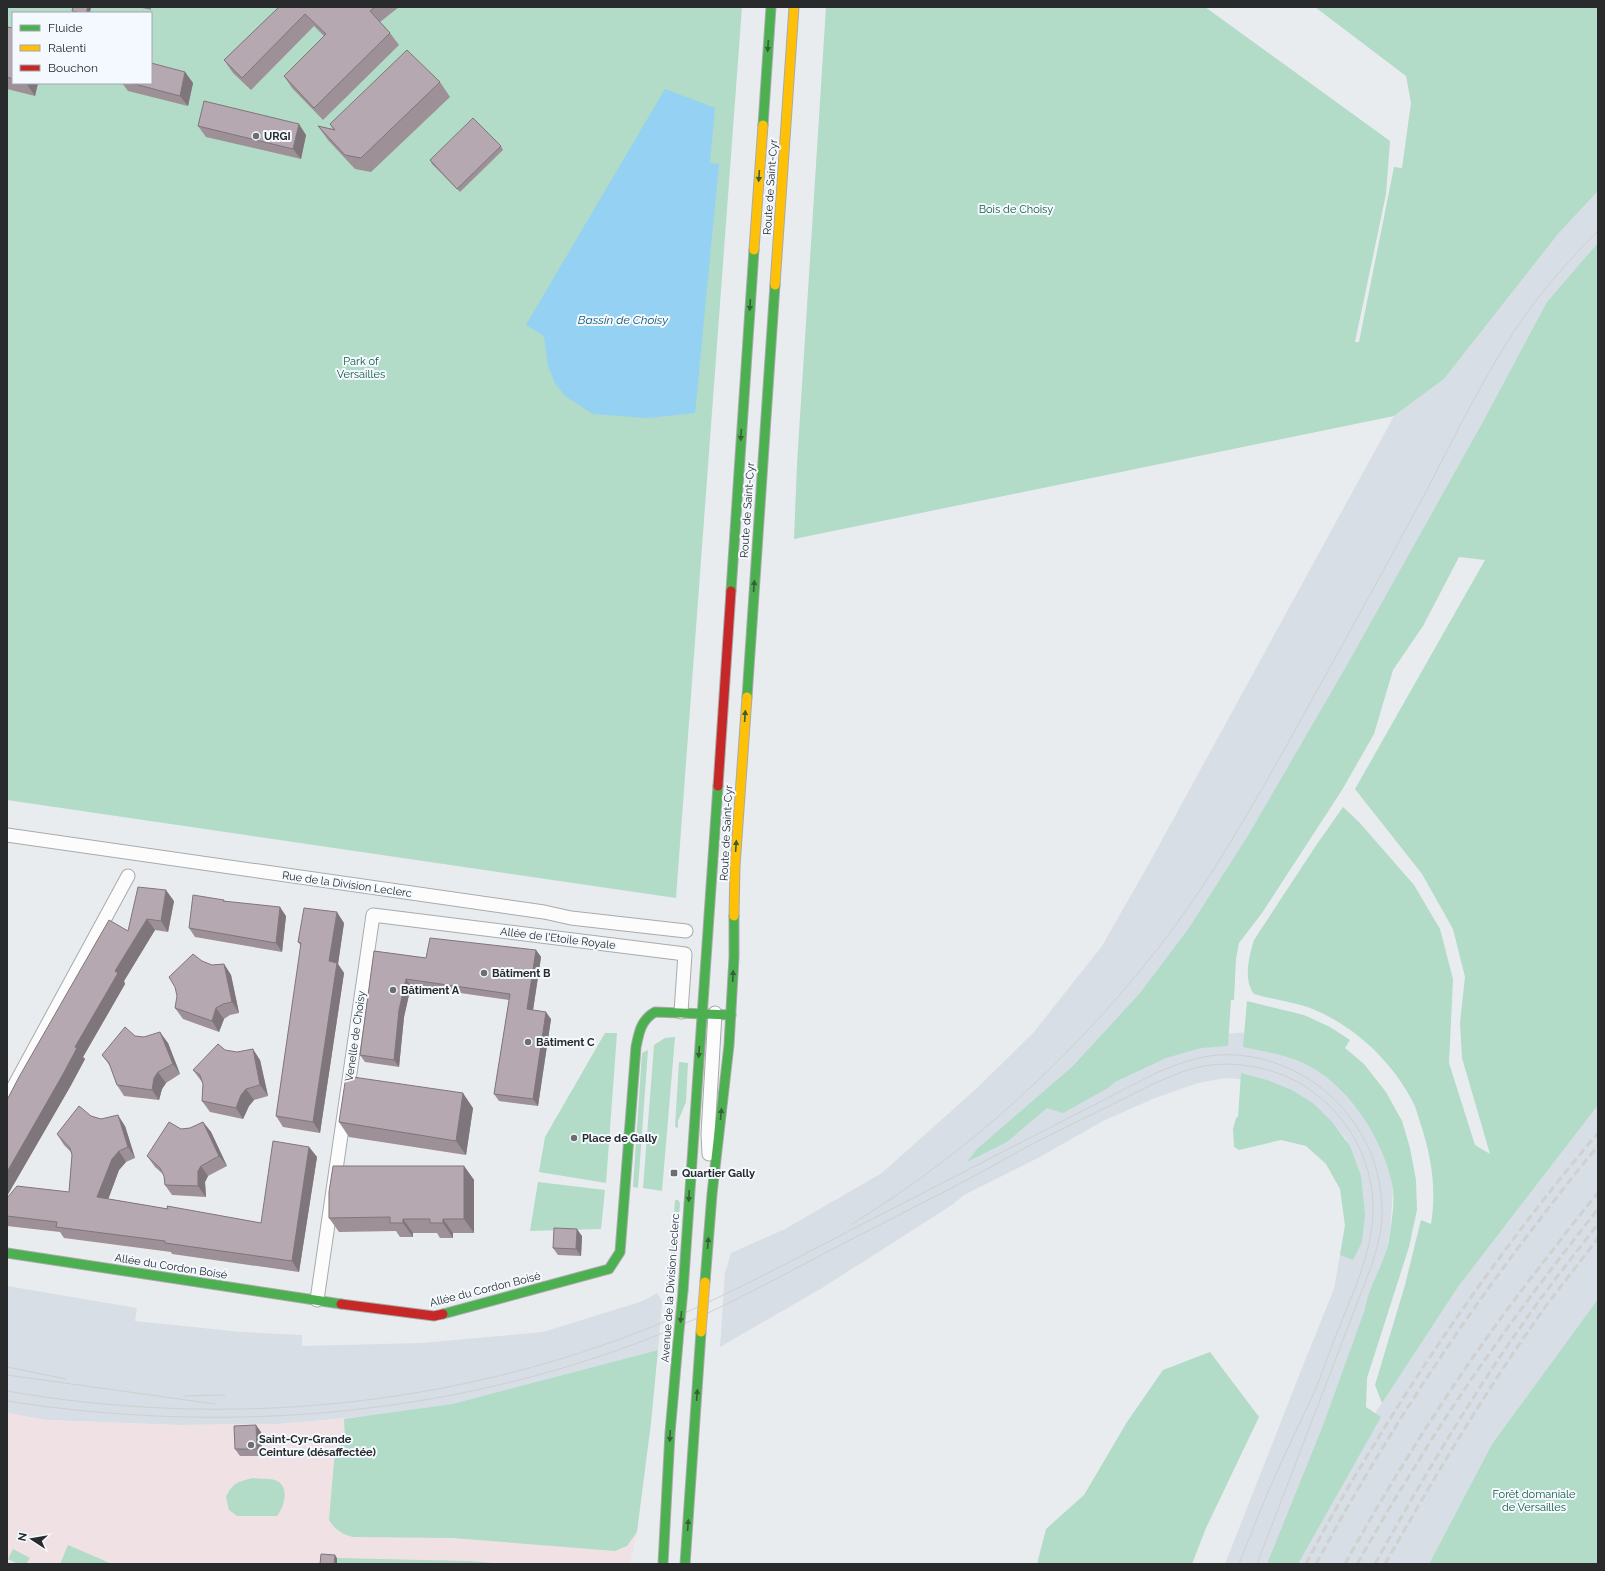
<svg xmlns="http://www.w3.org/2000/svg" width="1605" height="1571" font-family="Raleway,sans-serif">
<rect width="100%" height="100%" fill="#e9ecee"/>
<g fill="#d8dee5">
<polygon points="1598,191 1598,277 1232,931 1212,1035 1249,1032 1284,1041 1378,1111 1393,1190 1390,1233 1382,1269 1280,1564 1225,1564 1304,1363 1334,1289 1345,1226 1347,1178 1347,1140 1333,1123 1249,1080 1226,1078 1198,1083 1155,1098 1103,1121 1038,1158 964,1195 952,1205 822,1288 720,1347 725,1273 731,1253 785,1229 882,1173 978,1087 1034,1032 1102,946 1151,860 1394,416 1444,379 1558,234"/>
<polygon points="1598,1105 1598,1299 1492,1444 1429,1564 1288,1564 1332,1479 1458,1287"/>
<polygon points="7,1286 137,1308 135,1321 241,1332 302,1335 302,1346 422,1343 543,1332 643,1301 657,1293 662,1301 658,1350 452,1404 370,1416 279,1424 178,1425 46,1420 7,1413"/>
</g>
<polygon fill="#f0e2e4" points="7,1413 46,1420 178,1425 279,1424 370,1416 601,1550 615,1551 627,1546 637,1532 630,1564 7,1564"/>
<g fill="#b2dbc8" fill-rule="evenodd">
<path d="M 7,7 L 742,7 L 676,898 L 7,800 ZM 13,13 L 151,13 L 151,83 L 13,83 Z"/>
<polygon points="826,7 1205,7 1390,141 1386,194 1355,342 1359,342 1394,167 1402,168 1411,103 1406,76 1315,7 1598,7 1598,191 1558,234 1444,379 1394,416 794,539 797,464"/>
<path d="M 1598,243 L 1598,1105 L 1458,1287 L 1382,1403 L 1375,1385 L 1405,1285 L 1421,1220 L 1431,1224 C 1437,1189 1431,1155 1420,1122 C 1418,1116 1416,1108 1413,1102 C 1393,1063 1357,1028 1315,1010 C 1296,1002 1274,1000 1254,994 C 1243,980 1249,956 1254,940 L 1315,847 L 1343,807 L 1359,822 L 1414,885 L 1440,929 L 1453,979 L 1449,1063 L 1475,1145 L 1490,1154 L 1462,1058 L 1460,1023 L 1465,977 L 1453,929 L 1422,874 L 1355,789 L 1485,560 L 1459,557 L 1423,626 L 1393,670 L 1374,734 L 1342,790 L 1262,913 L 1239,943 L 1236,958 L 1234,1000 L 1231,1000 L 1228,1046 L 1201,1048 L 1166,1058 L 1115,1082 L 1108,1088 L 1063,1113 L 1047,1108 L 1007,1142 L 967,1162 L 977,1149 L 1073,1066 L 1140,993 L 1189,928 L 1249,834 L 1347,665 L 1484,420 L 1547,302 Z"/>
<path d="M 1247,1001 L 1304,1015 L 1330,1027 L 1350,1040 L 1345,1048 L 1364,1064 L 1386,1092 L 1402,1121 L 1410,1148 L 1416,1180 L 1417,1210 L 1409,1247 L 1367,1378 L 1366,1407 L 1381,1417 L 1298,1564 L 1267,1564 L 1324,1423 L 1365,1309 C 1369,1285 1384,1265 1389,1240 C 1391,1228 1395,1201 1393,1189 C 1385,1140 1347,1081 1299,1061 C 1281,1054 1262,1051 1243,1047 Z"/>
<polygon points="605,1033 617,1033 606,1183 539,1172 545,1137"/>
<polygon points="675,1037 662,1191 643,1188 654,1045 665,1038"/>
<polygon points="648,1050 638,1188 633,1187 642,1053"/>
<polygon points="679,1062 688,1063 686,1102 678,1121 678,1128 675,1127"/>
<polygon points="1241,1073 1267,1080 1292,1090 1314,1104 1333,1123 1350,1146 1361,1176 1365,1215 1362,1242 1353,1260 1340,1255 1345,1226 1340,1189 1326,1164 1306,1146 1281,1140 1239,1150 1234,1147 1233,1129 1236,1118 1238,1117"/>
<polygon points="538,1182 605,1190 601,1229 530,1231"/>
<polygon points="675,1200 678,1200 680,1203 673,1286 669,1286"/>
<polygon points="1598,1299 1598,1564 1429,1564 1492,1444"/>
<path d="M 658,1350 L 651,1423 L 637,1532 L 627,1546 L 615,1551 L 453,1538 L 353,1537 C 342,1534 335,1530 329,1520 L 334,1461 L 336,1453 L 345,1439 L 344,1419 L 452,1404 Z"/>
<polygon points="1210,1352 1259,1417 1206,1528 1192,1564 1037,1564 1046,1529 1084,1495 1127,1422 1163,1370"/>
<path d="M 253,1478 C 260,1479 269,1478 275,1480 C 291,1486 284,1507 277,1516 L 237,1516 L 229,1510 L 226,1497 C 233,1482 238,1482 253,1478 Z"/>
<polygon points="68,1545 112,1564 60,1564"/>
<polygon points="13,1549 30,1558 26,1564 18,1564 8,1559"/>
<polygon points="337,1558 469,1561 505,1564 337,1564"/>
</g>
<polygon fill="#94d1f2" points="665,89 715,108 710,163 719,164 695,413 647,418 593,414 565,396 555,383 548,366 544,336 526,325"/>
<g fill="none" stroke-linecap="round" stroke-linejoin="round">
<g stroke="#a8aaac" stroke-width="15">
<g id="street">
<polyline points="7,835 544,912 571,918 686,931"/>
<polyline points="7,1099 128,876"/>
<polyline points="709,1154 708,1134 715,1013"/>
<polyline points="317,1300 373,915 685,954 681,1012"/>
</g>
</g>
<g stroke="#a8aaac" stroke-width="11">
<g id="fast">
<polyline points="763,125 771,7"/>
<polyline points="731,591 754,250"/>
<polyline points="747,697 775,285"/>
<polyline points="7,1253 341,1304"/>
<polyline points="705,1282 712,1194 729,1045 734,957 734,916"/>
<polyline points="683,1291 718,786"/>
<path d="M 443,1314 L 609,1269 L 620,1252 L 636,1047 C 639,1032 641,1020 655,1012 L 731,1015"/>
<polyline points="663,1564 670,1433 678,1342"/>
<polyline points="685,1564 701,1332"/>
</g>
</g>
<g stroke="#a8aaac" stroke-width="11">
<g id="slow">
<polyline points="754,250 763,125"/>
<polyline points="775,285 794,7"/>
<polyline points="734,916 735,866 747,697"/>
</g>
</g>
<g stroke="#a8aaac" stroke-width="11">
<g id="jam">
<polyline points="718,786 731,591"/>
<polyline points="341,1304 434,1316 443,1314"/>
</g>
</g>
<use href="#street" stroke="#fcfcfc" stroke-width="13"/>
<use href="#fast" stroke="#4caf50" stroke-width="9"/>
<use href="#slow" stroke="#ffc107" stroke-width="9"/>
<use href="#jam" stroke="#c62828" stroke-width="9"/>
<g stroke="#cfd0d0" stroke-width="1">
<path d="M 852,1224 C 976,1148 1088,1043 1175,926 C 1217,868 1253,805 1288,743 C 1328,671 1368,599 1407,527 C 1448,453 1484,369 1535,302 C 1554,277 1576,253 1598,231"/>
<polyline points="7,1367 66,1379"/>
<polyline points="7,1375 215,1404"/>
<path d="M 7,1391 C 212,1427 428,1410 623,1338 C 702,1309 776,1269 851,1230 C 953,1178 1054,1125 1156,1073 C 1175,1065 1196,1057 1217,1055 C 1304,1050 1380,1120 1382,1208 C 1383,1228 1377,1248 1371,1267 L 1257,1564"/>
<polyline points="184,1396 225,1395"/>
<path d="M 7,1401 C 230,1436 465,1416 675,1328 C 735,1302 792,1270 850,1240 C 887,1221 923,1203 959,1184 C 986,1170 1013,1154 1040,1140 C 1079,1121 1117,1102 1155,1083 C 1171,1076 1187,1069 1204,1066 C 1240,1060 1280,1069 1309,1089 C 1347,1115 1372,1159 1373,1205 C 1374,1249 1354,1290 1338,1330 C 1329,1352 1322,1375 1312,1397 C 1299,1425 1285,1453 1273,1481 C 1261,1508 1250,1536 1239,1564"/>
</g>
<g stroke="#cfd0d0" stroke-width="3" stroke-dasharray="8 4" stroke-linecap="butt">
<path d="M 1306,1564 C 1330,1517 1357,1472 1385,1427 C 1449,1324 1520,1225 1598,1133"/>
<path d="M 1316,1564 C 1375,1454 1443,1348 1518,1248 C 1544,1214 1570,1179 1598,1146"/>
<path d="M 1345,1564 C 1405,1456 1472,1352 1549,1255 C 1565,1234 1581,1213 1598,1193"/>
<path d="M 1357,1564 C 1374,1535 1390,1506 1408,1478 C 1464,1384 1530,1295 1598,1209"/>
<path d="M 1375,1564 C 1425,1474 1478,1385 1539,1301 C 1558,1275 1578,1250 1598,1224"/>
<path d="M 1385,1564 C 1435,1476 1487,1388 1546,1306 C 1563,1283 1581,1261 1598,1238"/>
</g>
<g stroke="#b9b2b4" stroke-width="11" stroke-linecap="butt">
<polyline id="fast-bridge" points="678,1342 683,1291"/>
</g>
<g stroke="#b9b2b4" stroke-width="11" stroke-linecap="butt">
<polyline id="slow-bridge" points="701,1332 705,1282"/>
</g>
<use href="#fast-bridge" stroke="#4caf50" stroke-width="9"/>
<use href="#slow-bridge" stroke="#ffc107" stroke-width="9"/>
</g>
<g fill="#9d9097">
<polygon points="138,7 151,7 151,10"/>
<polygon points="279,7 399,7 380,22 390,33 399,45 323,120 292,88 284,76 324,36 314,26 251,90 233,73 224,60"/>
<polygon points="72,11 90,13 74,13"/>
<polygon points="7,27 13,28 13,83 38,83 35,96 7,89"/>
<polygon points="185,72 193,83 188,106 128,91 122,83 151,83"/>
<polygon points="440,82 450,97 371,172 355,169 328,140 318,126 333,129 330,124"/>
<polygon points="198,126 306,135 301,159 206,137"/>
<polygon points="501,146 503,150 460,192 432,164 430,160"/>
<polygon points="224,900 225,901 286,916 282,952 195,937 189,928"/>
<polygon points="174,901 168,932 155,930 124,981 125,984 83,1057 85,1059 70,1087 7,1196 7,1100 128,931"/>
<polygon points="344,923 338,964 344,973 320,1133 283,1127 276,1116 301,946 298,942"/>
<polygon points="536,950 541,957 533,1010 551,1019 538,1106 499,1101 494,1094 509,1000 411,986 404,1017 399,1067 365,1062 360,1055 374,951 426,958"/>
<polygon points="202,961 212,965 224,964 231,975 239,1013 230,1015 224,1019 219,1032 183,1019 175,1008"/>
<polygon points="135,1036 168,1043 180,1074 166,1083 162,1089 159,1100 124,1096 117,1085 110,1066 102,1055"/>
<polygon points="225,1050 260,1060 268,1096 254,1100 249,1106 243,1119 210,1112 202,1101 203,1084 202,1082 193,1070"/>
<polygon points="473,1108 466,1155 349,1137 339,1122"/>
<polygon points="91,1116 125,1126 135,1158 126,1162 119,1170 108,1199 168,1209 261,1223 309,1147 317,1157 299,1272 172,1254 171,1252 64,1238 60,1232 7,1226 7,1198 69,1192 72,1155 71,1152 64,1145 57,1134"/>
<polygon points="203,1122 211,1132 227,1166 208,1176 205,1182 206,1197 172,1195 165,1185 164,1176 163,1174 155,1167 147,1156 181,1129 190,1128"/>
<polygon points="464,1166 474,1180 474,1233 453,1233 453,1238 440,1238 437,1233 413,1233 413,1237 400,1237 396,1231 339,1232 329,1218"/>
<polygon points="582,1236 581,1256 558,1255 553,1248"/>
<polygon points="261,1432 262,1456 240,1456 235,1449"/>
</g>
<g fill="#7f767b">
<polygon points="88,7 91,7 90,13 86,13"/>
<polygon points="185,72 193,83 188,106 180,96"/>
<polygon points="26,83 38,83 35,96"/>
<polygon points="299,124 306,135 301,159 293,149"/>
<polygon points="166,890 174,901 168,932 161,921"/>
<polygon points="280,907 286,916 282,952 276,943"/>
<polygon points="337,912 344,923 338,964 344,973 320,1133 313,1122 329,961"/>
<polygon points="147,919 155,930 124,981 125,984 83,1057 85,1059 70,1087 7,1196 7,1172 75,1047 115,971"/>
<polygon points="536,950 541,957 532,1017 527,1009"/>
<polygon points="224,964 231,975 239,1013 232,1002"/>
<polygon points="406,979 411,986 404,1017 399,1067 394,1060 399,1010"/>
<polygon points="216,1008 224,1019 219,1032 212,1021"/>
<polygon points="546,1012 551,1019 538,1106 533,1099"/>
<polygon points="160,1032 168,1043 180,1074 173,1064"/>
<polygon points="253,1049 260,1060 268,1096 260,1085"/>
<polygon points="158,1072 166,1083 162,1089 159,1100 152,1090 154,1078"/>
<polygon points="246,1089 254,1100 249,1106 243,1119 236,1108 241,1095"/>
<polygon points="463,1093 473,1108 466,1155 456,1141"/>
<polygon points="118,1115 125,1126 135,1158 128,1147"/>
<polygon points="203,1122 211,1132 227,1166 219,1156"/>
<polygon points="309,1147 317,1157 299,1272 292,1261"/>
<polygon points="119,1151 126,1162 119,1170 105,1208 97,1197 112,1159"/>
<polygon points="201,1166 208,1176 205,1182 206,1197 198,1186 198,1171"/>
<polygon points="464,1166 474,1180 474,1233 464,1219"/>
<polygon points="403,1219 413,1233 413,1237 403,1223"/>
<polygon points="443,1219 453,1233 453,1238 443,1223"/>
<polygon points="577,1229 582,1236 581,1256 576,1249"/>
<polygon points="256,1425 261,1432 262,1456 257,1449"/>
<polygon points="335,1555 337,1558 337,1564 334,1564"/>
</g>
<g fill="#b6a8b0" stroke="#7f767b">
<polygon points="73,7 88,7 86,13 81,13 72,11"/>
<polygon points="279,7 375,7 370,11 390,33 314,108 284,76 326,34 305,14 242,78 224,60"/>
<polygon points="7,27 13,28 13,79 7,77"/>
<polygon points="407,50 440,82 361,158 345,155 318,126 335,130 330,124"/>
<polygon points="151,63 185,72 180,96 131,83 151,83"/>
<polygon points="204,101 299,124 293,149 198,126"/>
<polygon points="473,118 501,146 457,189 430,160"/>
<polygon points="138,887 166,890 161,921 147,919 115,971 118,973 75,1047 77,1048 62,1076 7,1172 7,1100 19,1077 109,920 128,931"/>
<polygon points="193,895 224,900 223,901 280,907 276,943 189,928"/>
<polygon points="304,908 337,912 329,961 337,963 313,1122 276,1116 301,943 298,942"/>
<polygon points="430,938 536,950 527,1009 546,1012 533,1099 494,1094 510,994 406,979 399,1010 394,1060 360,1055 374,951 426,958"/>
<polygon points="193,954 202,961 212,965 224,964 232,1002 223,1004 216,1008 212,1021 175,1008 177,996 175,987 169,977"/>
<polygon points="125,1027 135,1036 144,1037 160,1032 173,1064 158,1072 154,1078 152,1090 117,1085 109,1063 102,1055"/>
<polygon points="218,1044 225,1050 237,1052 253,1049 260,1085 246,1089 241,1095 236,1108 202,1101 203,1084 200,1075 193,1070"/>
<polygon points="346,1076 463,1093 456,1141 339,1122"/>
<polygon points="79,1106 91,1116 101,1119 118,1115 128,1147 119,1151 112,1159 97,1197 168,1209 167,1206 261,1223 273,1141 309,1147 292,1261 165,1243 165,1241 56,1227 57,1222 7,1216 7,1198 17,1186 69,1192 72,1155 70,1148 57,1134"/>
<polygon points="169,1122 181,1129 190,1128 203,1122 219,1156 201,1166 198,1171 198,1186 165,1185 164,1176 160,1168 147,1156"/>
<polygon points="333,1166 464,1166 464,1219 443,1219 443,1223 430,1223 430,1219 403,1219 403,1223 390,1223 390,1217 329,1218 329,1192"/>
<polygon points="554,1228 577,1229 576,1249 553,1248"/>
<polygon points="256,1425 257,1449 235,1449 234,1426"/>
<polygon points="321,1554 335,1555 334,1564 320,1564"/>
</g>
<defs><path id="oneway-solid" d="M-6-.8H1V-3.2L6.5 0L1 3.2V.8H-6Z"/></defs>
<g fill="#365f3a">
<use href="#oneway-solid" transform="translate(768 46) rotate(94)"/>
<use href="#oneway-solid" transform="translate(759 176) rotate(94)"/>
<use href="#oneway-solid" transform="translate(750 305) rotate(94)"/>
<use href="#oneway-solid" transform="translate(741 435) rotate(94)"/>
<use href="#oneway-solid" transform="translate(754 586) rotate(-86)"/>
<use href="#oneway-solid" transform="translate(745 716) rotate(-86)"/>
<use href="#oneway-solid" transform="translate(736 846) rotate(-86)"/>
<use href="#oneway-solid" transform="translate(733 976) rotate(-87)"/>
<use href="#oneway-solid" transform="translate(699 1052) rotate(94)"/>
<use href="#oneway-solid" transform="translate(721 1114) rotate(-84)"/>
<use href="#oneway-solid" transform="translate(689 1196) rotate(93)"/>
<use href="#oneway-solid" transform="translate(708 1243) rotate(-85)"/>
<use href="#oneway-solid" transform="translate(681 1317) rotate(96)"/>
<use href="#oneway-solid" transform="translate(697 1395) rotate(-86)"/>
<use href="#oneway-solid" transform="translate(670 1436) rotate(93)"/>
<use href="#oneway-solid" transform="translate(688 1525) rotate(-86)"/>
</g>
<g fill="#6c6e70" stroke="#f3f9fe" stroke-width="1.5">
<circle cx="256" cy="136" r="4"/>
<circle cx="484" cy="973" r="4"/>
<circle cx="393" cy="990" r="4"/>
<circle cx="528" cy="1042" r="4"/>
<circle cx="574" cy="1138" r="4"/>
<rect x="670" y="1169" width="8" height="8" rx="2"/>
<circle cx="251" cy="1445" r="4"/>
</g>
<g text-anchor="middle" stroke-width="4" stroke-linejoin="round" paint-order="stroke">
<g font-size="11" font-weight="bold" fill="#282a2c" stroke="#f3f9fe" text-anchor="start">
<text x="264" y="140">URGI</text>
<text x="492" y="977">Bâtiment B</text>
<text x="401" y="994">Bâtiment A</text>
<text x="536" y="1046">Bâtiment C</text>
<text x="582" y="1142">Place de Gally</text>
<text x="682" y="1177">Quartier Gally</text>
<text x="259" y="1443">Saint-Cyr-Grande<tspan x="259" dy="13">Ceinture (désaffectée)</tspan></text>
</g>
<g font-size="11" fill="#282a2c" stroke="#f3f9fe">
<text transform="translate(770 187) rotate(-86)" y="4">Route de Saint-Cyr</text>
<text transform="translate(747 510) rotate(-86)" y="4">Route de Saint-Cyr</text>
<text transform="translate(726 833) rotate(-87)" y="4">Route de Saint-Cyr</text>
<text transform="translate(347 884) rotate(8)" y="4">Rue de la Division Leclerc</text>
<text transform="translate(558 938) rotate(7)" y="4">Allée de l'Etoile Royale</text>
<text transform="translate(355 1036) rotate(-82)" y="4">Venelle de Choisy</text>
<text transform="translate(171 1266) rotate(9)" y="4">Allée du Cordon Boisé</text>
<text transform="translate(670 1288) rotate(-86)" y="4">Avenue de la Division Leclerc</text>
<text transform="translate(485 1289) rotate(-14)" y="4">Allée du Cordon Boisé</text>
</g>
<g font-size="11" fill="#12583c" stroke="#f3f9fe">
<text x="1016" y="213">Bois de Choisy</text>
<text x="361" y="365">Park of<tspan x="361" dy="13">Versailles</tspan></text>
<text x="1534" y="1498">Forêt domaniale<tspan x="1534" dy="13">de Versailles</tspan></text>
</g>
<g font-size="12" font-style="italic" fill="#0e5472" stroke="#f3f9fe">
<text x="623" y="324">Bassin de Choisy</text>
</g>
</g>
<rect width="1605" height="1571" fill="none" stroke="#282a2c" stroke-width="16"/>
<rect x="12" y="12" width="140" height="72" fill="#f3f9fe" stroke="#a2a6aa"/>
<rect x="20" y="25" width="20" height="6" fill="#4caf50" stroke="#a2a6aa"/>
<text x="48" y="32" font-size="12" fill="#282a2c">Fluide</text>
<rect x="20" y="45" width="20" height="6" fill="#ffc107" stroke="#a2a6aa"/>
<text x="48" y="52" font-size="12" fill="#282a2c">Ralenti</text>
<rect x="20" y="65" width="20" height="6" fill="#c62828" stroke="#a2a6aa"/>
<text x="48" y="72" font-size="12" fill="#282a2c">Bouchon</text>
<g transform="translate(32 1539) rotate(282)" stroke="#f3f9fe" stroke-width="3" paint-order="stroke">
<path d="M0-3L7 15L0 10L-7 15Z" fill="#282a2c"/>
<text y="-6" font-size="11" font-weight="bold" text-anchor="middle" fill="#282a2c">N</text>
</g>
</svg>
